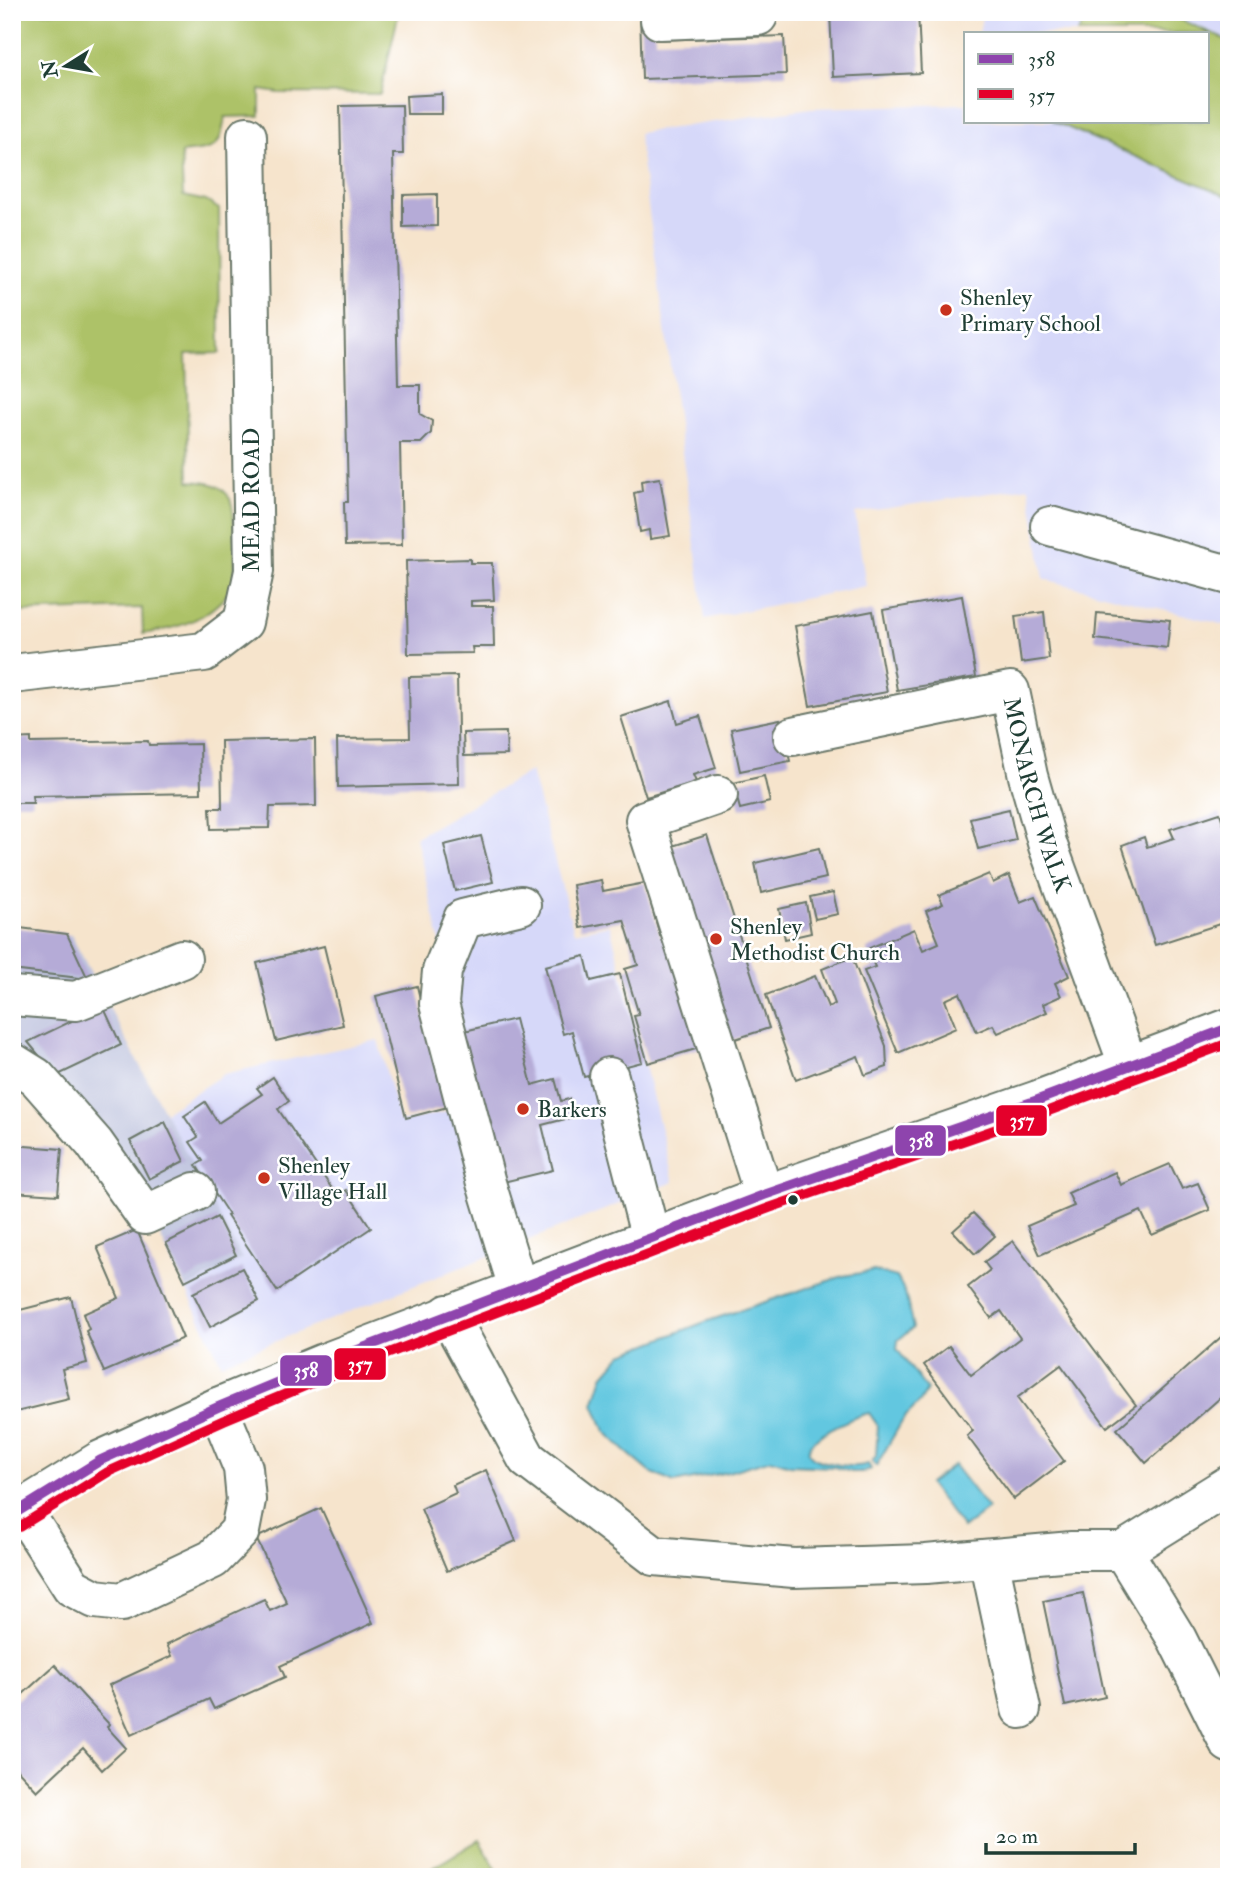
<svg xmlns="http://www.w3.org/2000/svg" width="1241" height="1889" font-family="'IM FELL Double Pica',serif">
<rect width="100%" height="100%" fill="#fff"/>
<filter id="ink" filterUnits="userSpaceOnUse"><feTurbulence type="fractalNoise" baseFrequency=".0143" numOctaves="2"/><feDisplacementMap in="SourceGraphic" scale="14" xChannelSelector="R" yChannelSelector="G"/><feConvolveMatrix kernelMatrix="1 2 1 2 8 2 1 2 1" color-interpolation-filters="sRGB"/></filter>
<filter id="wash" filterUnits="userSpaceOnUse"><feTurbulence type="fractalNoise" baseFrequency=".00686" numOctaves="4" result="noise"/><feDisplacementMap in="SourceGraphic" scale="28" xChannelSelector="R" yChannelSelector="G"/><feGaussianBlur stdDeviation="1.57" result="paint"/><feColorMatrix in="noise" values="0 0 0 0 0 0 0 0 0 0 0 0 0 0 0 0 0 1.4 0 .05"/><feComposite in="paint" operator="in"/></filter>
<g filter="url(#wash)">
<rect width="100%" height="100%" fill="#f6e4cc"/>
<g fill="#d6d8f9">
<polygon points="983,12 1207,12 1229,23 1229,626 1044,579 1029,487 855,513 866,586 705,619 638,133 811,108 966,104 966,121 1208,121 1208,33 979,33"/>
<polygon points="531,771 574,932 610,925 674,1182 221,1363 186,1289 241,1259 163,1113 224,1074 378,1040 400,1122 458,1109 441,946 416,837"/>
</g>
<polygon fill="#bec3de" points="12,928 71,935 242,1259 186,1289 135,1185 12,1050"/>
<g fill="#adc267" stroke="#66804e" stroke-width="2">
<path d="M 12,12 L 399,12 L 380,94 L 279,93 L 260,90 L 260,116 L 225,117 C 220,152 214,149 181,153 L 183,196 L 206,201 L 219,209 L 220,353 L 186,354 L 189,481 C 205,482 221,482 230,499 C 235,508 237,575 233,584 C 231,590 225,597 221,601 C 199,623 172,629 143,634 L 142,608 L 15,612 L 15,644 L 12,648 Z"/>
<polygon points="1087,12 1163,12 1229,41 1229,197 1053,121 1208,121 1208,33 1078,33"/>
<polygon points="479,1840 501,1877 418,1877"/>
</g>
<g fill="#62c7e0" stroke="#40828a" stroke-width="2">
<path d="M 874,1271 L 897,1277 L 905,1292 L 913,1328 L 898,1340 L 897,1349 L 927,1390 L 920,1402 L 904,1418 L 876,1466 L 872,1461 L 876,1456 L 878,1426 L 869,1413 C 845,1419 769,1454 835,1464 C 846,1466 857,1468 868,1464 L 871,1469 L 864,1472 L 852,1472 L 834,1467 L 790,1465 L 771,1459 L 728,1472 L 674,1483 L 650,1472 L 624,1450 L 605,1431 L 594,1404 L 603,1376 L 622,1354 L 705,1322 L 843,1276 Z"/>
<polygon points="954,1465 988,1509 963,1528 929,1484"/>
</g>
<g id="blocks">
<g fill="#b5abd7">
<polygon points="640,12 654,12 655,40 784,36 786,74 642,79"/>
<polygon points="830,12 918,12 921,73 833,77"/>
<polygon points="442,94 442,114 407,114 406,96"/>
<polygon points="402,105 403,154 393,154 398,385 420,385 420,414 432,421 431,433 421,443 400,443 402,545 345,546 344,502 348,502 340,106"/>
<polygon points="437,194 437,226 403,227 403,195"/>
<polygon points="660,478 670,536 650,539 649,530 640,532 634,493 642,491 641,481"/>
<polygon points="470,559 470,563 492,563 494,600 471,601 471,606 493,606 494,647 472,647 473,653 408,654 406,561"/>
<polygon points="962,596 976,677 897,690 883,610"/>
<polygon points="873,611 887,692 810,706 795,626"/>
<polygon points="1044,612 1049,659 1021,663 1015,616"/>
<polygon points="1097,613 1170,620 1167,648 1095,639"/>
<polygon points="457,676 459,784 338,787 337,739 410,738 409,677"/>
<polygon points="671,701 677,723 700,716 716,768 693,775 696,782 646,797 621,717"/>
<polygon points="780,719 790,761 740,771 731,729"/>
<polygon points="506,732 507,755 464,756 463,733"/>
<polygon points="31,738 31,743 148,741 149,745 200,744 201,793 32,796 33,803 12,803 12,739"/>
<polygon points="315,739 316,806 270,807 269,828 211,829 210,808 222,808 221,741"/>
<polygon points="764,776 770,802 740,809 733,783"/>
<polygon points="1009,809 1016,840 978,849 970,818"/>
<polygon points="1220,813 1229,841 1229,921 1155,945 1122,845 1144,837 1147,847 1174,838 1170,829"/>
<polygon points="707,835 769,1028 726,1042 663,849"/>
<polygon points="481,836 493,882 455,891 444,845"/>
<polygon points="819,848 826,878 761,893 755,863"/>
<polygon points="989,874 993,883 1009,875 1020,902 1035,896 1069,976 1055,983 1061,996 1043,1004 1047,1012 998,1033 993,1025 977,1032 960,993 945,1000 956,1028 898,1053 864,971 875,967 867,949 914,929 923,950 939,943 926,911 943,904 939,895"/>
<polygon points="601,880 603,891 645,883 660,936 667,934 713,1044 648,1063 634,1016 639,1015 625,969 638,965 624,920 580,928 573,885"/>
<polygon points="833,892 838,914 815,919 810,897"/>
<polygon points="806,903 811,933 785,939 779,909"/>
<polygon points="12,927 67,934 88,979 12,970"/>
<polygon points="324,946 343,1025 276,1041 257,963"/>
<polygon points="585,956 591,981 620,974 642,1062 584,1077 572,1031 563,1034 545,966"/>
<polygon points="852,957 886,1046 887,1067 865,1075 858,1056 796,1080 766,995 815,976 828,1007 835,1004 822,969"/>
<polygon points="417,986 426,1024 455,1105 406,1118 376,996"/>
<polygon points="103,1006 121,1045 56,1076 28,1042"/>
<polygon points="515,1019 532,1085 555,1079 561,1101 569,1099 573,1117 542,1125 553,1170 495,1184 456,1033"/>
<polygon points="273,1077 289,1101 278,1109 337,1196 346,1190 371,1228 277,1291 227,1216 229,1215 196,1165 203,1161 190,1142 198,1137 184,1116 205,1102 218,1123 262,1094 257,1088"/>
<polygon points="165,1122 184,1161 149,1179 130,1141"/>
<polygon points="12,1145 62,1149 58,1195 12,1192"/>
<polygon points="1170,1164 1182,1189 1198,1183 1210,1210 1152,1235 1141,1211 1040,1255 1027,1226 1074,1206 1068,1193 1115,1172 1121,1185"/>
<polygon points="973,1213 995,1236 975,1254 953,1231"/>
<polygon points="217,1217 236,1255 185,1281 166,1243"/>
<polygon points="137,1230 183,1338 104,1372 86,1331 89,1329 83,1314 119,1298 97,1247"/>
<polygon points="1013,1241 1136,1405 1107,1427 1061,1365 1017,1398 1064,1461 1014,1499 967,1436 973,1431 924,1365 949,1346 971,1375 1020,1338 1001,1311 991,1318 968,1287 990,1270 984,1262"/>
<polygon points="242,1268 259,1301 210,1327 193,1293"/>
<polygon points="71,1297 87,1363 62,1369 69,1399 16,1412 12,1396 12,1312"/>
<polygon points="1229,1330 1229,1390 1146,1463 1117,1429"/>
<polygon points="486,1470 516,1541 447,1571 421,1509 456,1493 453,1485"/>
<polygon points="321,1508 373,1623 280,1666 285,1677 214,1709 209,1699 131,1735 109,1685 172,1656 167,1644 264,1599 270,1611 287,1603 256,1538"/>
<polygon points="1083,1593 1105,1697 1065,1706 1043,1601"/>
<polygon points="55,1665 109,1724 107,1727 126,1748 102,1770 83,1748 37,1791 12,1764 12,1704"/>
</g>
</g>
</g>
<g filter="url(#ink)">
<use href="#blocks" fill-opacity="0" stroke="#6a7769" stroke-width="2"/>
<g fill="none" stroke-linecap="round" stroke-linejoin="round">
<g stroke="#6a7769" stroke-width="42">
<g id="minor">
<polyline points="660,20 758,16 758,12"/>
<polyline points="1050,526 1229,575"/>
<polyline points="12,674 204,652 243,622 254,571 247,136"/>
<path id="s1" d="M 793,736 L 1010,691 L 1028,776 L 1048,846 L 1129,1067"/>
<polyline points="718,795 645,820 764,1195"/>
<polyline points="12,996 76,1001 182,959"/>
<polyline points="12,1062 36,1077 94,1143 145,1215 195,1192"/>
<polyline points="609,1077 651,1239"/>
<polyline points="518,1288 486,1183 439,1004 442,971 463,919 521,905"/>
<polyline points="448,1314 527,1459 654,1556 794,1568 926,1564 1072,1551 1123,1551 1177,1639 1229,1743"/>
<polyline points="21,1508 72,1587 95,1599 122,1602 213,1559 240,1531 246,1500 243,1468 218,1407"/>
<polyline points="1123,1551 1229,1485"/>
<polyline points="989,1559 1021,1709"/>
</g>
</g>
<g stroke="#6a7769" stroke-width="42">
<polyline id="major" points="12,1515 101,1460 218,1407 324,1363 764,1195 1038,1100 1229,1028"/>
</g>
<use href="#minor" stroke="#fff" stroke-width="38"/>
<use href="#major" stroke="#fff" stroke-width="38"/>
<g stroke="#fff" stroke-width="16">
<polyline id="bus-1" points="12,1515 101,1460 218,1407 324,1363 764,1195 1038,1100 1229,1028"/>
</g>
<g stroke="#fff" stroke-width="16">
<polyline id="bus-2" points="19,1527 108,1472 224,1420 329,1376 769,1208 1043,1113 1229,1043"/>
</g>
<use href="#bus-1" stroke="#8e44ad" stroke-width="10"/>
<use href="#bus-2" stroke="#e4002b" stroke-width="10"/>
</g>
</g>
<g fill="#c8321e" stroke="#fff" stroke-width="2.5">
<circle cx="946" cy="310" r="7"/>
<circle cx="716" cy="939" r="7"/>
<circle cx="523" cy="1109" r="7"/>
<circle cx="264" cy="1178" r="7"/>
</g>
<circle fill="#1f3d34" stroke="#fff" stroke-width="2.5" cx="793" cy="1200" r="6"/>
<g text-anchor="middle" stroke-width="5" stroke-linejoin="round" paint-order="stroke">
<g font-size="23" fill="#1f3d34" stroke="#fff" text-anchor="start">
<text x="960" y="305">Shenley<tspan x="960" dy="26">Primary School</tspan></text>
<text x="730" y="934">Shenley<tspan x="730" dy="26">Methodist Church</tspan></text>
<text x="537" y="1117">Barkers</text>
<text x="278" y="1173">Shenley<tspan x="278" dy="26">Village Hall</tspan></text>
</g>
<g font-size="23" fill="#1f3d34" stroke="#fff">
<text transform="translate(251 500) rotate(-90)" y="8">MEAD ROAD</text>
<text dy="8" stroke="none"><textPath href="#s1" startOffset="329">MONARCH WALK</textPath></text>
</g>
</g>
<g stroke="#fff" stroke-width="2.5">
<rect x="995" y="1104" width="53" height="33" rx="7" fill="#e4002b"/>
<rect x="894" y="1124" width="53" height="33" rx="7" fill="#8e44ad"/>
<rect x="333" y="1347" width="54" height="34" rx="7" fill="#e4002b"/>
<rect x="279" y="1354" width="54" height="33" rx="7" fill="#8e44ad"/>
</g>
<g font-size="19" text-anchor="middle" font-weight="bold" fill="#fff">
<text x="1022" y="1127">357</text>
<text x="921" y="1147">358</text>
<text x="360" y="1371">357</text>
<text x="306" y="1377">358</text>
</g>
<rect width="1241" height="1889" fill="none" stroke="#fff" stroke-width="42"/>
<rect x="964" y="32" width="245" height="91" fill="#ffffff" stroke="#a5b1ae" stroke-width="2"/>
<rect x="978" y="54" width="35" height="10" fill="#8e44ad" stroke="#a5b1ae" stroke-width="2"/>
<text x="1028" y="66" font-size="21" fill="#1f3d34">358</text>
<rect x="978" y="89" width="35" height="10" fill="#e4002b" stroke="#a5b1ae" stroke-width="2"/>
<text x="1028" y="102" font-size="21" fill="#1f3d34">357</text>
<g transform="translate(66 66) rotate(259)" stroke="#ffffff" stroke-width="5" paint-order="stroke">
<path d="M0-5L12 26L0 18L-12 26Z" fill="#1f3d34"/>
<text y="-10" font-size="19" font-weight="bold" text-anchor="middle" fill="#1f3d34">N</text>
</g>
<path d="M986 1843v10h149v-10" fill="none" stroke="#1f3d34" stroke-width="3.5"/>
<text x="996" y="1843" font-size="21" fill="#1f3d34" stroke="#ffffff" stroke-width="5" paint-order="stroke">20 m</text>
</svg>
